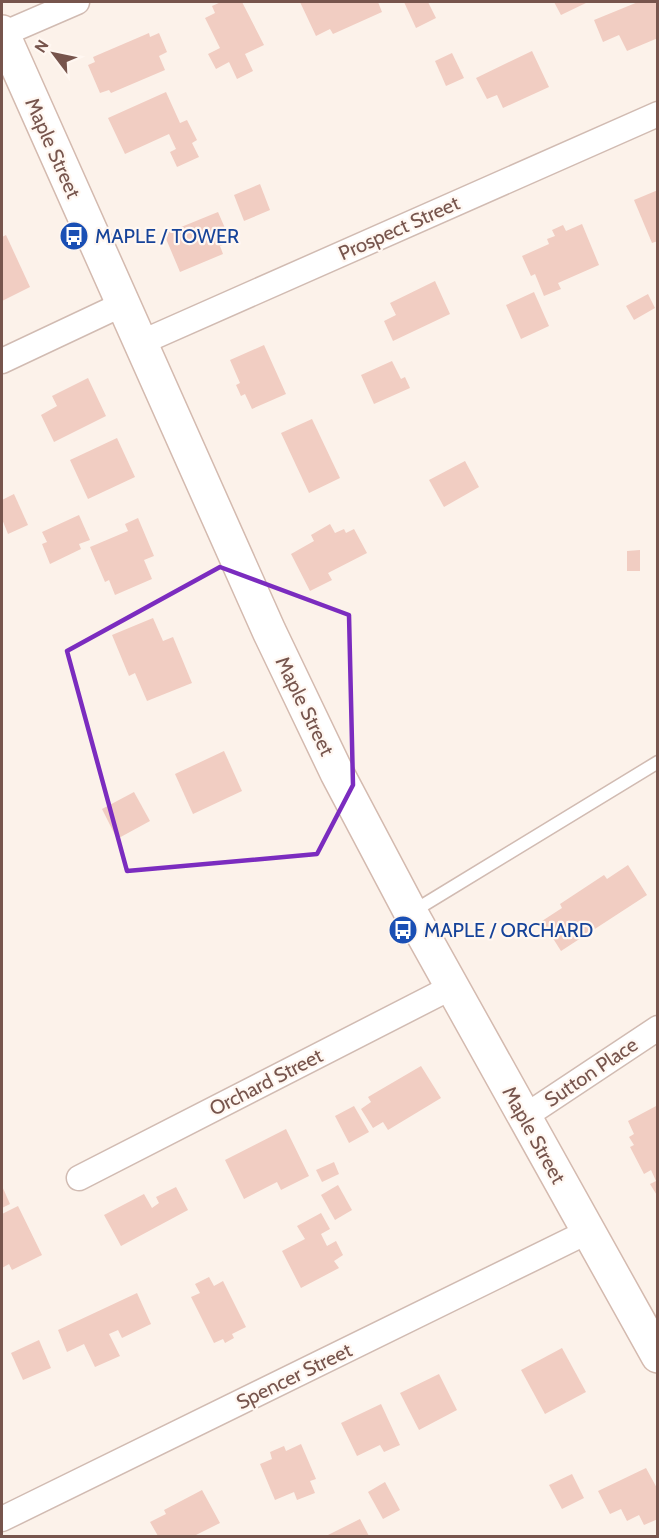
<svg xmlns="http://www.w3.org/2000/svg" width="659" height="1538" font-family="Cabin,sans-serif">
<rect width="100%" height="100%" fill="#fcf2ea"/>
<g fill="#f1cdc2">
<polygon points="221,2 242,2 264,45 245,54 253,71 237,79 229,62 216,69 208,54 220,48 205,18 215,13 212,6"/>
<polygon points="300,2 378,2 382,12 333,34 330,29 316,36"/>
<polygon points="404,2 428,2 436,18 416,28"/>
<polygon points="554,2 588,2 561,15"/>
<polygon points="638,2 658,2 658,38 627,51 619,35 603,42 594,20"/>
<polygon points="149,33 150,37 159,33 167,52 159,56 165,70 111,93 109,90 100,93 88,65 95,62 93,57"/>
<polygon points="532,51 549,87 503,108 497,95 487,99 476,78"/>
<polygon points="452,53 464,78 446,86 435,61"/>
<polygon points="166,92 180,123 187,120 197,140 192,143 199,157 177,167 170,152 176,149 169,134 125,154 108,118"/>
<polygon points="260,184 270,210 244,221 234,195"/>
<polygon points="658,190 658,241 652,243 634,200"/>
<polygon points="218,212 231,242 220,246 223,254 180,272 164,234"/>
<polygon points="582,224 599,265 558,283 561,289 544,296 535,274 531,276 522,256 549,244 547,239 555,236 552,230 563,225 566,231"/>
<polygon points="6,235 30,287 2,301 2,237"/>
<polygon points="435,281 450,314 393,341 384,321 396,315 390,303"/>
<polygon points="534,292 549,326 521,339 506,305"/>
<polygon points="648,294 655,308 634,320 626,306"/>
<polygon points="264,345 286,394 252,409 245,394 241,396 236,385 240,383 230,360"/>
<polygon points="392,361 401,379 405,377 410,388 374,404 361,375"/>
<polygon points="88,378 106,416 54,442 41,415 57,406 52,396"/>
<polygon points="312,419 340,478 309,493 281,433"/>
<polygon points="117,438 135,477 88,499 70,460"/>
<polygon points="465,461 479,487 444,507 429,480"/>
<polygon points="14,494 28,525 8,534 2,519 2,500"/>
<polygon points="79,515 90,540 79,544 81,549 50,564 42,544 47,542 42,532"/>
<polygon points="138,518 154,556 144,560 152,579 115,595 109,580 105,582 90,547 128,531 125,524"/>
<polygon points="330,524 335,533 344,529 346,533 354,529 367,553 328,573 332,580 310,591 291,554 314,541 311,535"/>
<polygon points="640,550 640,571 627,571 627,551"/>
<polygon points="153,618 163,641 173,637 192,683 147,701 135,673 129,676 112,635"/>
<polygon points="224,751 242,791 193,814 175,774"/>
<polygon points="134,792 150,821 117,839 102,809"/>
<polygon points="628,865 647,895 561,951 542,921 562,908 560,904 604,875 607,879"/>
<polygon points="421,1066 441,1098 388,1130 383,1122 373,1128 361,1109 371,1102 368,1097"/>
<polygon points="658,1105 658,1197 650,1184 656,1181 651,1170 644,1174 630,1147 634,1145 629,1137 634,1134 628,1121"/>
<polygon points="354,1106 369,1132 349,1143 335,1116"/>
<polygon points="286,1129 309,1176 281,1190 277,1182 244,1199 225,1160"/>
<polygon points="334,1162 339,1174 322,1182 316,1170"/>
<polygon points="338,1185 352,1210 335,1220 321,1195"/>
<polygon points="2,1186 10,1204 2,1208"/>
<polygon points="176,1187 188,1210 121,1246 104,1215 144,1194 152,1208 159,1203 156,1197"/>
<polygon points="18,1206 42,1255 12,1270 9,1264 2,1268 2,1220 3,1219 2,1214"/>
<polygon points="321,1213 330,1229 321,1234 327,1246 336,1241 343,1255 334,1261 339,1268 301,1288 282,1251 305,1239 297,1226"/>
<polygon points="209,1277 214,1286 223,1281 246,1327 232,1334 234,1338 225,1343 223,1339 214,1343 191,1297 200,1293 195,1284"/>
<polygon points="137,1293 151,1324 122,1338 118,1330 109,1334 120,1356 95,1367 84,1344 67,1352 58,1330"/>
<polygon points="39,1340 51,1368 23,1380 11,1353"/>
<polygon points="562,1348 586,1392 545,1414 521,1370"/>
<polygon points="439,1374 457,1410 419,1430 400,1393"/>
<polygon points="381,1404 400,1445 384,1452 380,1445 357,1456 341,1423"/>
<polygon points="301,1444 316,1479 310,1481 315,1493 297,1500 294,1492 275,1500 260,1464 272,1459 270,1452 284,1446 286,1451"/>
<polygon points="646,1468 658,1490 658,1519 644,1525 639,1515 627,1521 621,1509 610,1514 598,1491"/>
<polygon points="572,1474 584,1498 562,1509 549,1485"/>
<polygon points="385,1482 400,1510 383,1519 368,1492"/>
<polygon points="202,1490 220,1523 194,1536 158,1536 150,1522 166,1514 164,1510"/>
<polygon points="360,1519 369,1536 326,1536"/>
</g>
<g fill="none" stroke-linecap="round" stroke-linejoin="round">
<g stroke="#d1bbb2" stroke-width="15">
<polyline id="service" points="412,912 658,762"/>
</g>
<g stroke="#d1bbb2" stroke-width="27">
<g id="minor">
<polyline points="3,34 77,2"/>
<polyline points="140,343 658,114"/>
<polyline points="2,361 123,304"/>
<polyline points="524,1117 658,1028"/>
<polyline points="79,1178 452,987"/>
<polyline points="2,1519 587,1232"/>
</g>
</g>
<g stroke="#d4baaf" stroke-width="36">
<polyline id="secondary" points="2,32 269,631 337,773 411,913 658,1356"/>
</g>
<use href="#service" stroke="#fff" stroke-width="12"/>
<use href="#minor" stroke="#fff" stroke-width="24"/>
<use href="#secondary" stroke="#fff" stroke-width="33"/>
</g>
<path fill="none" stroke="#7b2cbf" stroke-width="4.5" stroke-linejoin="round" d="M 220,567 L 349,615 L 353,785 L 317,854 L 127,871 L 67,651 Z"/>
<defs>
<g id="bus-disc" transform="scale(1.5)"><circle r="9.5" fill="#1a4fb4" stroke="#fff7f1"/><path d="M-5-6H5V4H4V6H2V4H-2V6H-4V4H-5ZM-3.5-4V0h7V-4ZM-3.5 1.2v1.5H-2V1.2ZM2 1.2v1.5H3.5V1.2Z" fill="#fff"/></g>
</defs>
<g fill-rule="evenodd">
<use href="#bus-disc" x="74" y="236"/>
<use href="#bus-disc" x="403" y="930"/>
</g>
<g text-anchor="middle" stroke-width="4.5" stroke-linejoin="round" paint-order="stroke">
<g font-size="20" fill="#77554d" stroke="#fff7f1">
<text transform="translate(53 148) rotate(66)" y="7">Maple Street</text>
<text transform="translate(399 228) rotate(-24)" y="7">Prospect Street</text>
<text transform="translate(305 706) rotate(64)" y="7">Maple Street</text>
<text transform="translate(591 1072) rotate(-34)" y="7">Sutton Place</text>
<text transform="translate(266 1082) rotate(-27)" y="7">Orchard Street</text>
<text transform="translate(534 1135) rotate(61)" y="7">Maple Street</text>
<text transform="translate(294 1376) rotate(-26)" y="7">Spencer Street</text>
</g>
<g font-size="20" fill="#164399" stroke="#fff7f1" text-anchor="start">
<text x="95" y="243">MAPLE / TOWER</text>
<text x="424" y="937">MAPLE / ORCHARD</text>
</g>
</g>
<rect width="659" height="1538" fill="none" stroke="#77554d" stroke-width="6"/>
<g transform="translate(54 54) rotate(302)" stroke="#fff7f1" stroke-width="4.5" paint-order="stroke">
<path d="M0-4.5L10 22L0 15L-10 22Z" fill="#77554d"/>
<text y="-9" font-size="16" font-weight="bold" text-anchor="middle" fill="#77554d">N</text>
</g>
</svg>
